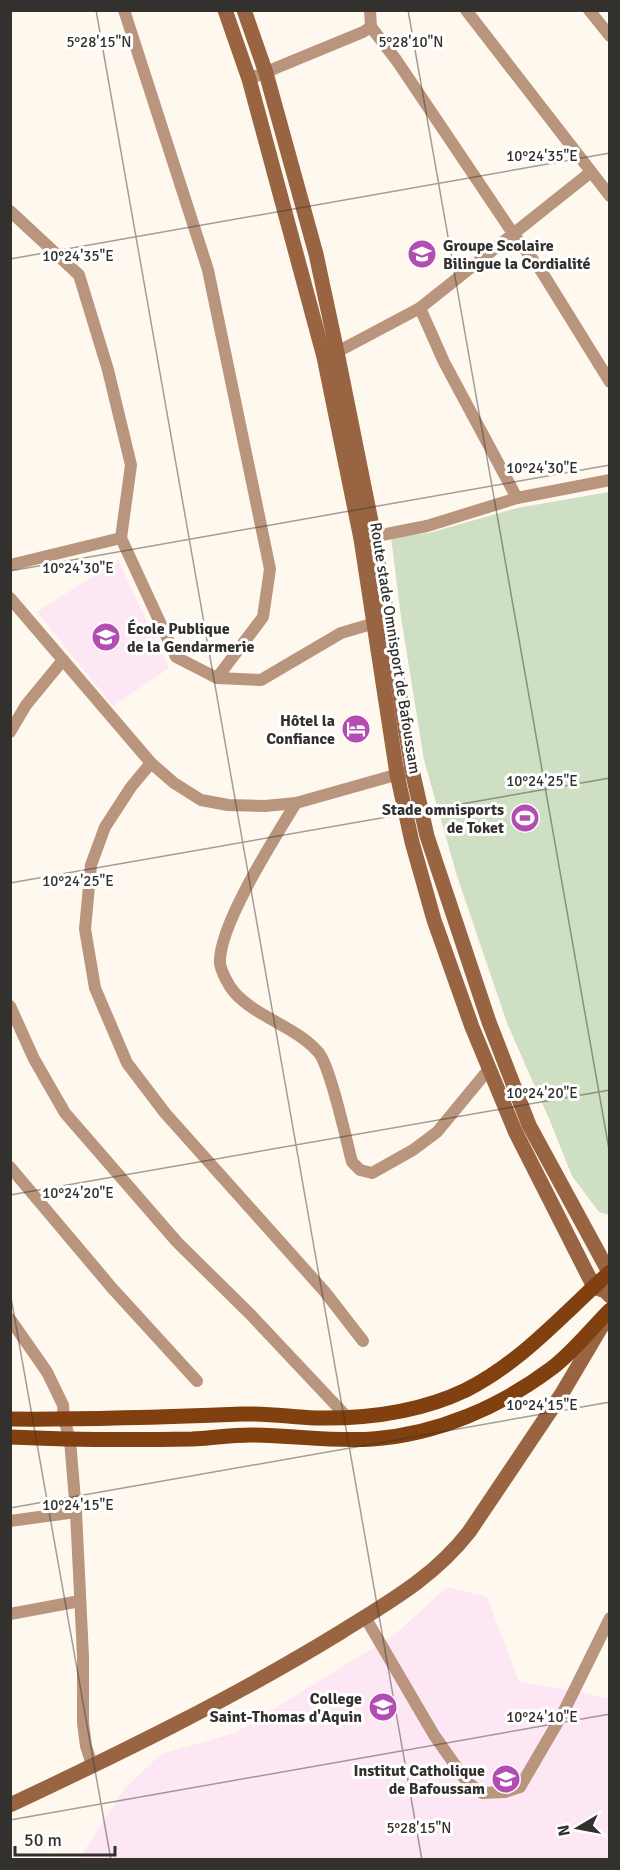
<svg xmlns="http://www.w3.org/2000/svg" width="620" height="1870" font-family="Signika,sans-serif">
<rect width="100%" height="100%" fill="#fef8ee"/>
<g fill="#fee7f5">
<polygon points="118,560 169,668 113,706 37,612"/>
<polygon points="447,1587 487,1597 519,1682 576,1691 609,1699 609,1859 78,1860 125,1788 161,1754 235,1733 394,1635"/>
</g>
<polygon fill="#cedfc4" points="609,492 609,1215 599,1212 572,1176 550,1121 507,1023 457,876 424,760 401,617 391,537 429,533 517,508"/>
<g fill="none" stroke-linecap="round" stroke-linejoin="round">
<g stroke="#ba957e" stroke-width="12">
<polyline points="124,10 208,270 270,569 263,617 217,678"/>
<polyline points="370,10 371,27 397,61 514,235 540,269 610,382"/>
<polyline points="466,10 610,196"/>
<polyline points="589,10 610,36"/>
<polyline points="249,79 363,32 371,27"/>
<polyline points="10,211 79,275 108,370 131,465 121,538"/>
<polyline points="420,308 444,362 517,498"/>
<polyline points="337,352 420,308 591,172"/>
<polyline points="366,538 427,526 517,498 610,480"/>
<polyline points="10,565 121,538 176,657 217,678 261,680 341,633 375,623"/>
<polyline points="10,598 151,763 174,783 201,800 228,805 265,806 296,803 406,772"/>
<polyline points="10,732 26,705 63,660"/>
<polyline points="151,763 131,787 105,827 91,865 85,929 95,988 127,1063 165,1113 325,1292 363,1341"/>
<path d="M 296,803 C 276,836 218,926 220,963 C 221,971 228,985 234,992 C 257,1018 296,1026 319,1053 C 331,1069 346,1139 352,1162 L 360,1170 L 372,1173 L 413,1150 L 437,1132 L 489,1069"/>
<polyline points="10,1006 34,1059 65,1113 177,1242 251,1315 347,1417"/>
<polyline points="10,1167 112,1288 197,1381"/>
<polyline points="10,1319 47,1372 63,1405 64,1419 70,1440 76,1512 83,1656 83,1723 86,1746 92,1765"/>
<polyline points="10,1521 76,1512"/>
<polyline points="10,1614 80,1601"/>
<polyline points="365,1617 434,1735 467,1782 482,1793 505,1792 520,1787 562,1715 610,1618"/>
</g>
<g stroke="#996442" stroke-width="15">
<polyline points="225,10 249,79 324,357 361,539 397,774 412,842 434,920 472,1027 515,1131 594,1287 605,1291 610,1296"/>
<polyline points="244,10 266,73 316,254 337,352 374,536 412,770 427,836 489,1022 529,1125 610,1274"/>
<path d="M 10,1805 C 123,1752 235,1697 341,1632 C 389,1602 434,1577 469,1532 L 561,1395 L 606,1319"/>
</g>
<g stroke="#80400f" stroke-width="15">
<path d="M 10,1419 C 88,1420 165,1417 242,1414 C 266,1413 291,1417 315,1418 C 365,1419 420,1412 466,1390 C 523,1361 563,1314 610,1272"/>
<path d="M 10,1437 C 71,1440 131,1440 192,1439 C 211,1438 231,1435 251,1435 C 292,1435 332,1442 373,1439 C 438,1434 500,1407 552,1368 C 573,1352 591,1329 610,1310"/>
</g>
</g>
<path fill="none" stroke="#33312d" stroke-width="1.5" stroke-opacity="0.45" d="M 96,10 L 422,1860M 408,10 L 610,1155M 10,259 L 610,153M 10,571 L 610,465M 10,883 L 610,778M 10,1195 L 610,1090M 10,1292 L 111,1860M 10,1508 L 610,1402M 10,1820 L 610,1714"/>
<defs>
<g id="school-disc" transform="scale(1.5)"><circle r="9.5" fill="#b24db2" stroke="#fff"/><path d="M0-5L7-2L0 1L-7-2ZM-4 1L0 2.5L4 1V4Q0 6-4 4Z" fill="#fff"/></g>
<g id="hotel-disc" transform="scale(1.5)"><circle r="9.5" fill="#b24db2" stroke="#fff"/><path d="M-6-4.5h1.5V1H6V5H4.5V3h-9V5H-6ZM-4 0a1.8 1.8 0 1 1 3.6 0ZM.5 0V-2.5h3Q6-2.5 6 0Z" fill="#fff"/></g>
<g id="stadium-disc" transform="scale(1.5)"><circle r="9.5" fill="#b24db2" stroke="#fff"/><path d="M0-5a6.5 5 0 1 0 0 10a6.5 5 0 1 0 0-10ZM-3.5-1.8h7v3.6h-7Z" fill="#fff"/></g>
</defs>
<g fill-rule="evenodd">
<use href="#school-disc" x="422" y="254"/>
<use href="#school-disc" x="106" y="637"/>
<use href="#hotel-disc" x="356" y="729"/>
<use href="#stadium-disc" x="525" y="818"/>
<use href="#school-disc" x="383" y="1707"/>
<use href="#school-disc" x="506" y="1779"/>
</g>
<g text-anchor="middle" stroke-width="6" stroke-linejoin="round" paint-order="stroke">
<g font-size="16" font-weight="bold" fill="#33312d" stroke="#fff" text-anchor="end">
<text x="443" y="251" text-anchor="start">Groupe Scolaire<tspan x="443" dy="18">Bilingue la Cordialité</tspan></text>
<text x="127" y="634" text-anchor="start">École Publique<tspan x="127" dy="18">de la Gendarmerie</tspan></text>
<text x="335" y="726">Hôtel la<tspan x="335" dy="18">Confiance</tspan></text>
<text x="504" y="815">Stade omnisports<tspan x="504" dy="18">de Toket</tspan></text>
<text x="362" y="1704">College<tspan x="362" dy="18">Saint-Thomas d'Aquin</tspan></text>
<text x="485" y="1776">Institut Catholique<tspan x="485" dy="18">de Bafoussam</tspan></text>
</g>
<g font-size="16" fill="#33312d" stroke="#fff">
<text transform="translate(396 648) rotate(81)" y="6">Route stade Omnisport de Bafoussam</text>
</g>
</g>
<g font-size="15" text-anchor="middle" fill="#33312d" stroke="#fff" stroke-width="6" stroke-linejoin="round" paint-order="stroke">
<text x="411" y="47">5°28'10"N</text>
<text x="99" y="47">5°28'15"N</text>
<text x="542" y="161">10°24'35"E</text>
<text x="78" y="261">10°24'35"E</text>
<text x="542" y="473">10°24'30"E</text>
<text x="78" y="573">10°24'30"E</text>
<text x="542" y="786">10°24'25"E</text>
<text x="78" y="886">10°24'25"E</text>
<text x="542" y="1098">10°24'20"E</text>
<text x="78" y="1198">10°24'20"E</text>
<text x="542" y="1410">10°24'15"E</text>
<text x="78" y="1510">10°24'15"E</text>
<text x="542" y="1722">10°24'10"E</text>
<text x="419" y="1833">5°28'15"N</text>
</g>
<rect width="620" height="1870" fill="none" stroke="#33312d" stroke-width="24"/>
<g transform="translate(578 1828) rotate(260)" stroke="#ffffff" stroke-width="4.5" paint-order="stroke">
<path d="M0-4.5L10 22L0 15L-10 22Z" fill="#33312d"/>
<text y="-9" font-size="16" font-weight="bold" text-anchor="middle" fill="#33312d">N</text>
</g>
<path d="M15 1846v9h100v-9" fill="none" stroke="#33312d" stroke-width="3"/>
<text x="24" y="1846" font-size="18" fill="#33312d" stroke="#ffffff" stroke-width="4.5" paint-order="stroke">50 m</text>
</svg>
